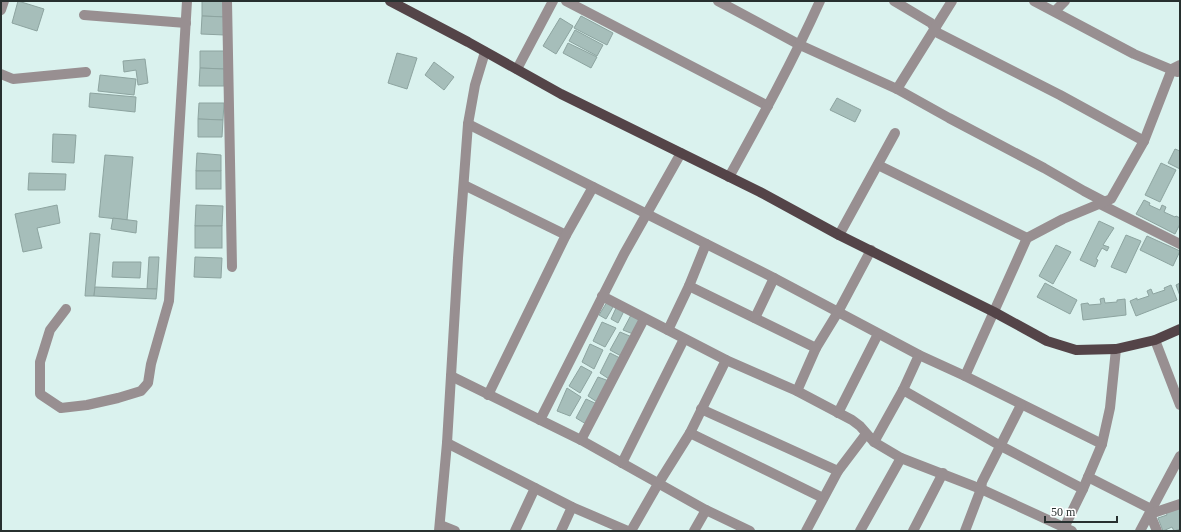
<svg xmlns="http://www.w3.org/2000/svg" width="1181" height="532" font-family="Georgia,serif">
<rect width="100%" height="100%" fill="#daf2ee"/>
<g fill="#a6beba" stroke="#8da4a0">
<polygon points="18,1 44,9 37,31 12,23"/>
<polygon points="202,1 227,1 226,17 202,16"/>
<polygon points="202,16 226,17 225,35 201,34"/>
<polygon points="581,16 613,33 607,45 574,28"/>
<polygon points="560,18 573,26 556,54 543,46"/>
<polygon points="575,30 603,45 597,56 569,41"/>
<polygon points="568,43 597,57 591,68 563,53"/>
<polygon points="200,51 225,51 224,69 200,68"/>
<polygon points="397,53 417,58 407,89 388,83"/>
<polygon points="145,59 148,83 138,85 136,70 124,72 123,61"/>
<polygon points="434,62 454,77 444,90 425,75"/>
<polygon points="200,68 224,69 224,86 199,86"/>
<polygon points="100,75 136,79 134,95 98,91"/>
<polygon points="90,93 136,97 135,112 89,107"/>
<polygon points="837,98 861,110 855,122 830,110"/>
<polygon points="199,103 224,103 223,120 198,119"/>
<polygon points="198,119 223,120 222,137 198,137"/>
<polygon points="53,134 76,135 74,163 52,162"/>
<polygon points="1175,149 1180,151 1180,169 1168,163"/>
<polygon points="197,153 221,155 221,171 196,171"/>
<polygon points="105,155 133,157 127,220 99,217"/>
<polygon points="1161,163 1176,170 1160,202 1145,195"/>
<rect x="196" y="171" width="25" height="18"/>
<polygon points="29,173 66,174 65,190 28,190"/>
<polygon points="1144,200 1150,203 1149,205 1160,210 1162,205 1166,207 1164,212 1175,217 1176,216 1180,218 1180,224 1175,234 1136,214"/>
<polygon points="57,205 60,223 37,228 42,248 23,252 15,214"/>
<polygon points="196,205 223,206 222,226 195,226"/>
<polygon points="113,218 137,221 136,233 111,229"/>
<polygon points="1099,221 1114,228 1103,245 1109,247 1107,251 1102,248 1096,259 1098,260 1095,267 1080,260"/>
<rect x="195" y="226" width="27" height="22"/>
<polygon points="90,233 100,234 94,296 85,296"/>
<polygon points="1126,235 1141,241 1126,273 1111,267"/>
<polygon points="1147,236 1180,251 1173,266 1140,250"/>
<polygon points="1056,245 1071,252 1053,284 1039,276"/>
<polygon points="149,257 159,257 157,289 147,289"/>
<polygon points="195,257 222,258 221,278 194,277"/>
<polygon points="113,262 141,262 140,278 112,277"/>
<polygon points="1045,283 1077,300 1070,314 1037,297"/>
<polygon points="1180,283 1180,296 1176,285"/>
<polygon points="1171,285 1177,300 1136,316 1130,301 1137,298 1137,300 1149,296 1147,291 1151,289 1153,294 1165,290 1164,288"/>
<polygon points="95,287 157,289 156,299 94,296"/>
<polygon points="1104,298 1105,303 1117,302 1117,300 1125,299 1126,315 1083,320 1081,304 1088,303 1089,305 1101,304 1100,299"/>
<polygon points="607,302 613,307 606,319 599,315"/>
<polygon points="616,308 624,311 618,323 611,319"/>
<polygon points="631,315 640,320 633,334 623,330"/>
<polygon points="602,322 616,328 605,347 593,341"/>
<polygon points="620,332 632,337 621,356 610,350"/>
<polygon points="590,344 603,350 594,369 582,362"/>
<polygon points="610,353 620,358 609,379 600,373"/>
<polygon points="581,366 592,372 580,393 569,386"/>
<polygon points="598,377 609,381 597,402 588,396"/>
<polygon points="567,388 581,397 570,416 557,411"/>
<polygon points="586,399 597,404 586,424 576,418"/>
<polygon points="1178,505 1180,509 1180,529 1174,531 1172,527 1163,531 1158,518 1167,515 1165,510"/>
</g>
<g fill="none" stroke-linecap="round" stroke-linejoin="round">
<g stroke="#988f91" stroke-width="10">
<polyline points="227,1 232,267"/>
<polyline points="566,1 768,106"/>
<polyline points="718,1 800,45 897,89 949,118 1044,168 1084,191 1105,202"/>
<polyline points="894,1 931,23 938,33 1060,95 1144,141"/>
<polyline points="1034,1 1134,54 1177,72"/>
<polyline points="1,10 4,1"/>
<polyline points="1055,11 1065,1"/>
<polyline points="84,15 186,23"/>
<polyline points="517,69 553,1"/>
<polyline points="1,74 13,79 86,72"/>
<polyline points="897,89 952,1"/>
<polyline points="468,124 774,278 919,355 965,376 1102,444"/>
<polyline points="878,165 1027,238"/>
<path d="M 729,177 C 761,119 793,61 820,1"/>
<polyline points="464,185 566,235"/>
<polyline points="1100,204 1180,244"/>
<polyline points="839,235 895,133"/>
<polyline points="689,286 816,348"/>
<polyline points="602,296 726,360 797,391 852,420 860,426 874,442 901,458 981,489 1072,531"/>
<polyline points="66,309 50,330 40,362 40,394 61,408 87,405 118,398 141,391 148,383 151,364 169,301 187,1"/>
<polyline points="755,318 774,278"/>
<polyline points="668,330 689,286 706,244"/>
<polyline points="1155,340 1180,405"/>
<polyline points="451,376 581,440 706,510 750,531"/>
<polyline points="965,376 1027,238 1063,219 1111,199 1144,141 1172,69 1180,65"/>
<polyline points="903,390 999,445 1083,489"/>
<polyline points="797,391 816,348 838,312 871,250"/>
<polyline points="488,395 566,235 593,187"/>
<polyline points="701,409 838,471"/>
<polyline points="838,413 878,334"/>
<polyline points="540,420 624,254 681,153"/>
<polyline points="690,433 823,498"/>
<polyline points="581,440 644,319"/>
<polyline points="874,442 903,390 919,355"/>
<polyline points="447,443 572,507 628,531"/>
<polyline points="622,463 684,339"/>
<polyline points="1088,477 1151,509"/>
<polyline points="440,525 455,531"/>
<polyline points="1064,528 1083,489 1102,444 1110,408 1116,349"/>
<polyline points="439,531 447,443 458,258 468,124 475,85 485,52"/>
<polyline points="515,531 535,488"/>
<polyline points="561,531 572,507"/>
<polyline points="631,531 658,484 690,433 726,360"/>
<polyline points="694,531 706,510"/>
<polyline points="806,531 838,471 866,434"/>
<polyline points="860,531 901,458"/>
<polyline points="913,531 943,473"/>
<polyline points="965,531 981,489 982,482 1021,405"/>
<polyline points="1140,531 1180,456"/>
<polyline points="1157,531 1150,514 1180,504"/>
</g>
<polyline stroke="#544448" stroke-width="10" points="390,1 468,42 561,94 760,192 839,235 994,312 1047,341 1076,350 1116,349 1155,340 1180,329"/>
</g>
<rect width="1181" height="532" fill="none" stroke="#27302f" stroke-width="4"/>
<path d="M1045 516v6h72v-6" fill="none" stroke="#27302f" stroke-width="2"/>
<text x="1051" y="516" font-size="12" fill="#27302f" stroke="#ffffff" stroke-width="3" paint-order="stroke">50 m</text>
</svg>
